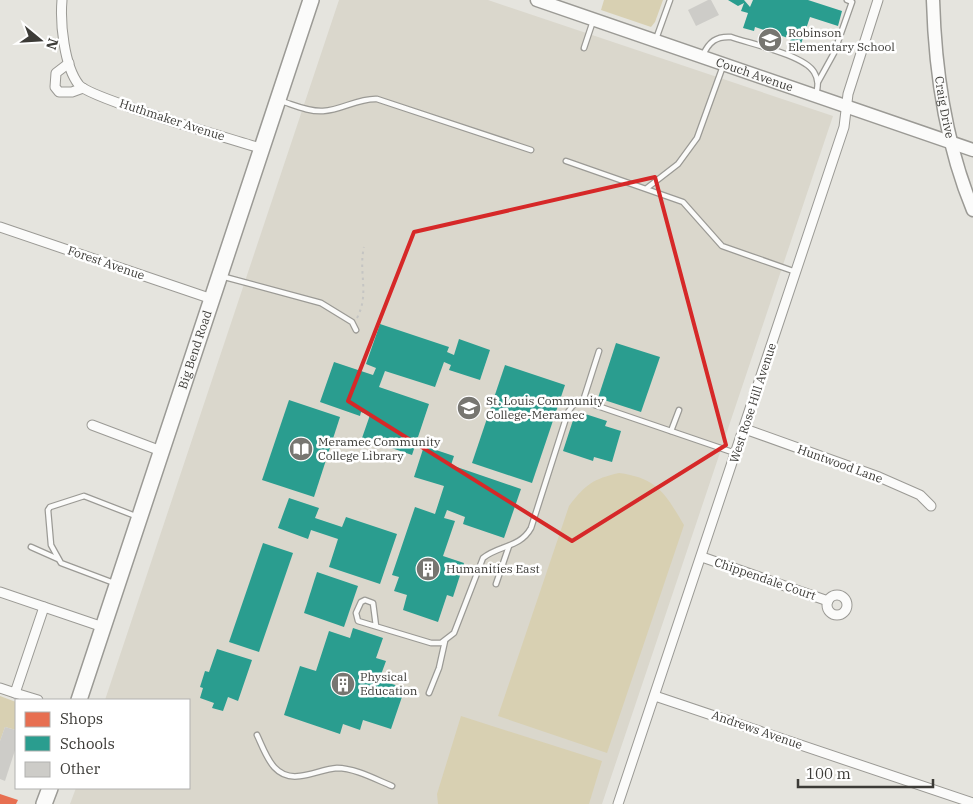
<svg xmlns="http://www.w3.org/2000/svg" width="973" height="804" font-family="'IBM Plex Serif',serif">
<rect width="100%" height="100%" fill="#e5e4de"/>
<polygon fill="#dad7cc" points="339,0 488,0 833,116 602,804 70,804 76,788 189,788 189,700 105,700"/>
<g fill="#d8d0b2">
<polygon points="604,0 663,0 655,22 651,27 601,10"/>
<path d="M 619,473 C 658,478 666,495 684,525 L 607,753 L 498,716 L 569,506 C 586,484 593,479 619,473 Z"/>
<polygon points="0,696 16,702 16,730 5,727 0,741"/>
<polygon points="461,716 602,761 589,804 438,804 437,794"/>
</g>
<polygon fill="#e76f51" points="0,794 18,800 16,804 0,804"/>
<g fill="#2a9d8f">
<polygon points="728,0 744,0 750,7 753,0 808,0 842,11 838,26 810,17 800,47 789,43 791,39 755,27 754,31 743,28 748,13 741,11 744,3 738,6"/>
<polygon points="380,324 449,347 447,352 454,355 459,339 490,350 480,380 449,370 451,365 444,362 435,387 385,371 379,387 429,404 412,455 362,438 370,415 361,412 360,416 320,402 334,362 373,375 376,368 366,364"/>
<polygon points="616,343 660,357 641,412 598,398"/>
<polygon points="505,365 565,385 532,483 472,463"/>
<polygon points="289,400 340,417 314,497 262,480"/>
<polygon points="576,411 607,421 605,426 621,431 612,462 594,457 593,461 563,451"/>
<polygon points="424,446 454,456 451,465 521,489 504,538 463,524 465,517 447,510 444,518 455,521 443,556 464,563 453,597 447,595 438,622 403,610 407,595 394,591 399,577 392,575 415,507 435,514 444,486 414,477"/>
<polygon points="289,498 319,508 315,518 342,527 346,517 397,534 380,584 329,567 338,539 311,530 308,539 278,528"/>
<polygon points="263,543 293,553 259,652 229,642"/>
<polygon points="317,572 358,586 344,627 304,613"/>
<polygon points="353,628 383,638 376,658 386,661 379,680 405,688 391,729 363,720 360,730 343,724 340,734 284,715 300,666 316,671 329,631 350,638"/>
<polygon points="217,649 252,660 238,701 228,697 223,711 212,708 214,703 200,698 203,688 200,687 205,671 209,672"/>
</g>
<g fill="#cdccc8">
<polygon points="708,0 711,0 719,15 696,26 688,10"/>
<polygon points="5,727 16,730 16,747 5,781 0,779 0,741"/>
</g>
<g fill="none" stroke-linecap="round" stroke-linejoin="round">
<g stroke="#9b9a95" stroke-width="7">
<g id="lane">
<polyline points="656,39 670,0"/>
<polyline points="584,48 593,21"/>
<path d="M 703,55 C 709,42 716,36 731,37 C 751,44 804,55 814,72 C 819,80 818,86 816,95"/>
<polyline points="818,82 834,53 852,2 847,0"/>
<path d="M 281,101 C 294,105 309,112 323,111 C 342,110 358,98 377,99 L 531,150"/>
<polyline points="566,161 683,202 722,246 796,272"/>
<polyline points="647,188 678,164 697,138 723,66"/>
<polyline points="221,276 321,303 352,322 356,330"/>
<polyline points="583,401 735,453"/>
<polyline points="671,431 679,410"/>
<polyline points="31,547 58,559"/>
<polyline points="114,583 61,563 51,545 48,510 50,507 84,496 138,517"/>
<polyline points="496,584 509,546"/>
<path d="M 376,626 L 373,603 L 365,600 L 361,602 L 356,613 L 358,621 L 431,643 L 441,643 L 454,633 L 483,558 C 499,545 520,548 531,528 L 568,412 L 574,404 L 583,401 L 599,351"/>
<polyline points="429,693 439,668 445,641"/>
<path d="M 257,735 C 266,754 273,780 300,776 C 312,775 324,769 337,768 C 355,768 377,780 392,786"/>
</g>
</g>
<g stroke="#9b9a95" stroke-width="11">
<g id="street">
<path d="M 62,0 C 60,23 64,66 79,85 C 91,99 235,140 263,149"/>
<polyline points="69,63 56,73 55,87 59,92 72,92 83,88"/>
<polyline points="0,227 212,299"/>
<polyline points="92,425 161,451"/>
<polyline points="745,429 879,477 920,495 931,506"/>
<polyline points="702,557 828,601"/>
<polyline points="0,592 103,627"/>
<circle cx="837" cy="605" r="10"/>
<polyline points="0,688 15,693 44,607"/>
<polyline points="15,693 38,700"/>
<polyline points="655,696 973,803"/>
<polyline points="618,804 844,127 848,94 878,0"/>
</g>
</g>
<g stroke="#9b9a95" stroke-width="15">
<g id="secondary">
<path id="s1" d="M 537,0 L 973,150"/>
<path id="s2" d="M 933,0 C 935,70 946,145 973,210"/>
</g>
</g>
<g stroke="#9b9a95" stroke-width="18">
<g id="primary">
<path id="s3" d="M 79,700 L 311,0"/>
<polyline points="44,804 50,788"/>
</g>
</g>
<path stroke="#c5c5c3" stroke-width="2" stroke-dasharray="2.5 4" stroke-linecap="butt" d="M 357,318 C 370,293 358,273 364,247"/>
<use href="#lane" stroke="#fbfbfa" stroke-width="4.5"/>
<use href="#street" stroke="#fbfbfa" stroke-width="9"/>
<use href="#secondary" stroke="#fbfbfa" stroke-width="12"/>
<use href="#primary" stroke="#fbfbfa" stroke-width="15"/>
</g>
<path fill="none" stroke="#d62828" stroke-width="4" stroke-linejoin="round" d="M 655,177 L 726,445 L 572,541 L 348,401 L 414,232 Z"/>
<defs>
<g id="school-disc" transform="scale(1.25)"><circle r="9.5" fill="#777671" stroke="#fff"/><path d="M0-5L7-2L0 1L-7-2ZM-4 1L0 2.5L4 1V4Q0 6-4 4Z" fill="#fff"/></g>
<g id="university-disc" transform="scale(1.25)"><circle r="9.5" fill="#777671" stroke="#fff"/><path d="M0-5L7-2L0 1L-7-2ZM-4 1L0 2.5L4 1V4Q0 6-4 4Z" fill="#fff"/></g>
<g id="library-disc" transform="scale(1.25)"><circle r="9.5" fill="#777671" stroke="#fff"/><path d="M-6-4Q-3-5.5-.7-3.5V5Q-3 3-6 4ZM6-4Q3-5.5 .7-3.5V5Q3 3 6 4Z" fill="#fff"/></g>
<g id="building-disc" transform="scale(1.25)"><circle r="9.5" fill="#777671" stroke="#fff"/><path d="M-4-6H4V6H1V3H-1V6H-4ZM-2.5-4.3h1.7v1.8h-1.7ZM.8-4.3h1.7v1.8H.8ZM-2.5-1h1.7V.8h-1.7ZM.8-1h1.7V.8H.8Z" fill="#fff"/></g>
</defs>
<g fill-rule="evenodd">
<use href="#school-disc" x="770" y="40"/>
<use href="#university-disc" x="469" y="408"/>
<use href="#library-disc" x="301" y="449"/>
<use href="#building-disc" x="428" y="569"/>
<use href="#building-disc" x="343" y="684"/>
</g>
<g text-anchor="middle" stroke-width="5" stroke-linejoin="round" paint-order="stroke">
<g font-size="12" fill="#3c3b37" stroke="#fff" text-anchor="start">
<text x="788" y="37">Robinson<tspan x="788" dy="14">Elementary School</tspan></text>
<text x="486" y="405">St. Louis Community<tspan x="486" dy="14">College-Meramec</tspan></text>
<text x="318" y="446">Meramec Community<tspan x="318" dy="14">College Library</tspan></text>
<text x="446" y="573">Humanities East</text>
<text x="360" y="681">Physical<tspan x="360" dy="14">Education</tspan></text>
</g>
<g font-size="12" fill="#3c3b37" stroke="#fff">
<text dy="4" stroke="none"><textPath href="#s1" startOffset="230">Couch Avenue</textPath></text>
<text dy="4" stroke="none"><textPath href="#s2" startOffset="108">Craig Drive</textPath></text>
<text transform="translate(172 120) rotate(18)" y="4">Huthmaker Avenue</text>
<text transform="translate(106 263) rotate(19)" y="4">Forest Avenue</text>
<text dy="4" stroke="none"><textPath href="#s3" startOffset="369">Big Bend Road</textPath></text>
<text transform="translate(753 403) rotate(-72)" y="4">West Rose Hill Avenue</text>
<text transform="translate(840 464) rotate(20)" y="4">Huntwood Lane</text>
<text transform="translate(765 579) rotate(19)" y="4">Chippendale Court</text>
<text transform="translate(757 730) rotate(19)" y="4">Andrews Avenue</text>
</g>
</g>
<rect x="15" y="699" width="175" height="90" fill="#ffffff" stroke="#b1b1af"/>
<rect x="25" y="712" width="25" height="15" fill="#e76f51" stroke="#b1b1af"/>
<text x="60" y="724" font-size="15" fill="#3c3b37">Shops</text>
<rect x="25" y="736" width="25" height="15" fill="#2a9d8f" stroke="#b1b1af"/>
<text x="60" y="749" font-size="15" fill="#3c3b37">Schools</text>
<rect x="25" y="762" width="25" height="15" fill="#cdccc8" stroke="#b1b1af"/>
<text x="60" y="774" font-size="15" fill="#3c3b37">Other</text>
<g transform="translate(40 40) rotate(108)" stroke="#ffffff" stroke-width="4" paint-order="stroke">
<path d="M0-4L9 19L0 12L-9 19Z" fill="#3c3b37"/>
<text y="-8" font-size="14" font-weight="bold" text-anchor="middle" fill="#3c3b37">N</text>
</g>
<path d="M798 779v8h135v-8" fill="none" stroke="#3c3b37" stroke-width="2.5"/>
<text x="806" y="779" font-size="15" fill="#3c3b37" stroke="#ffffff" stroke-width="4" paint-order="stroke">100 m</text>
</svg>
